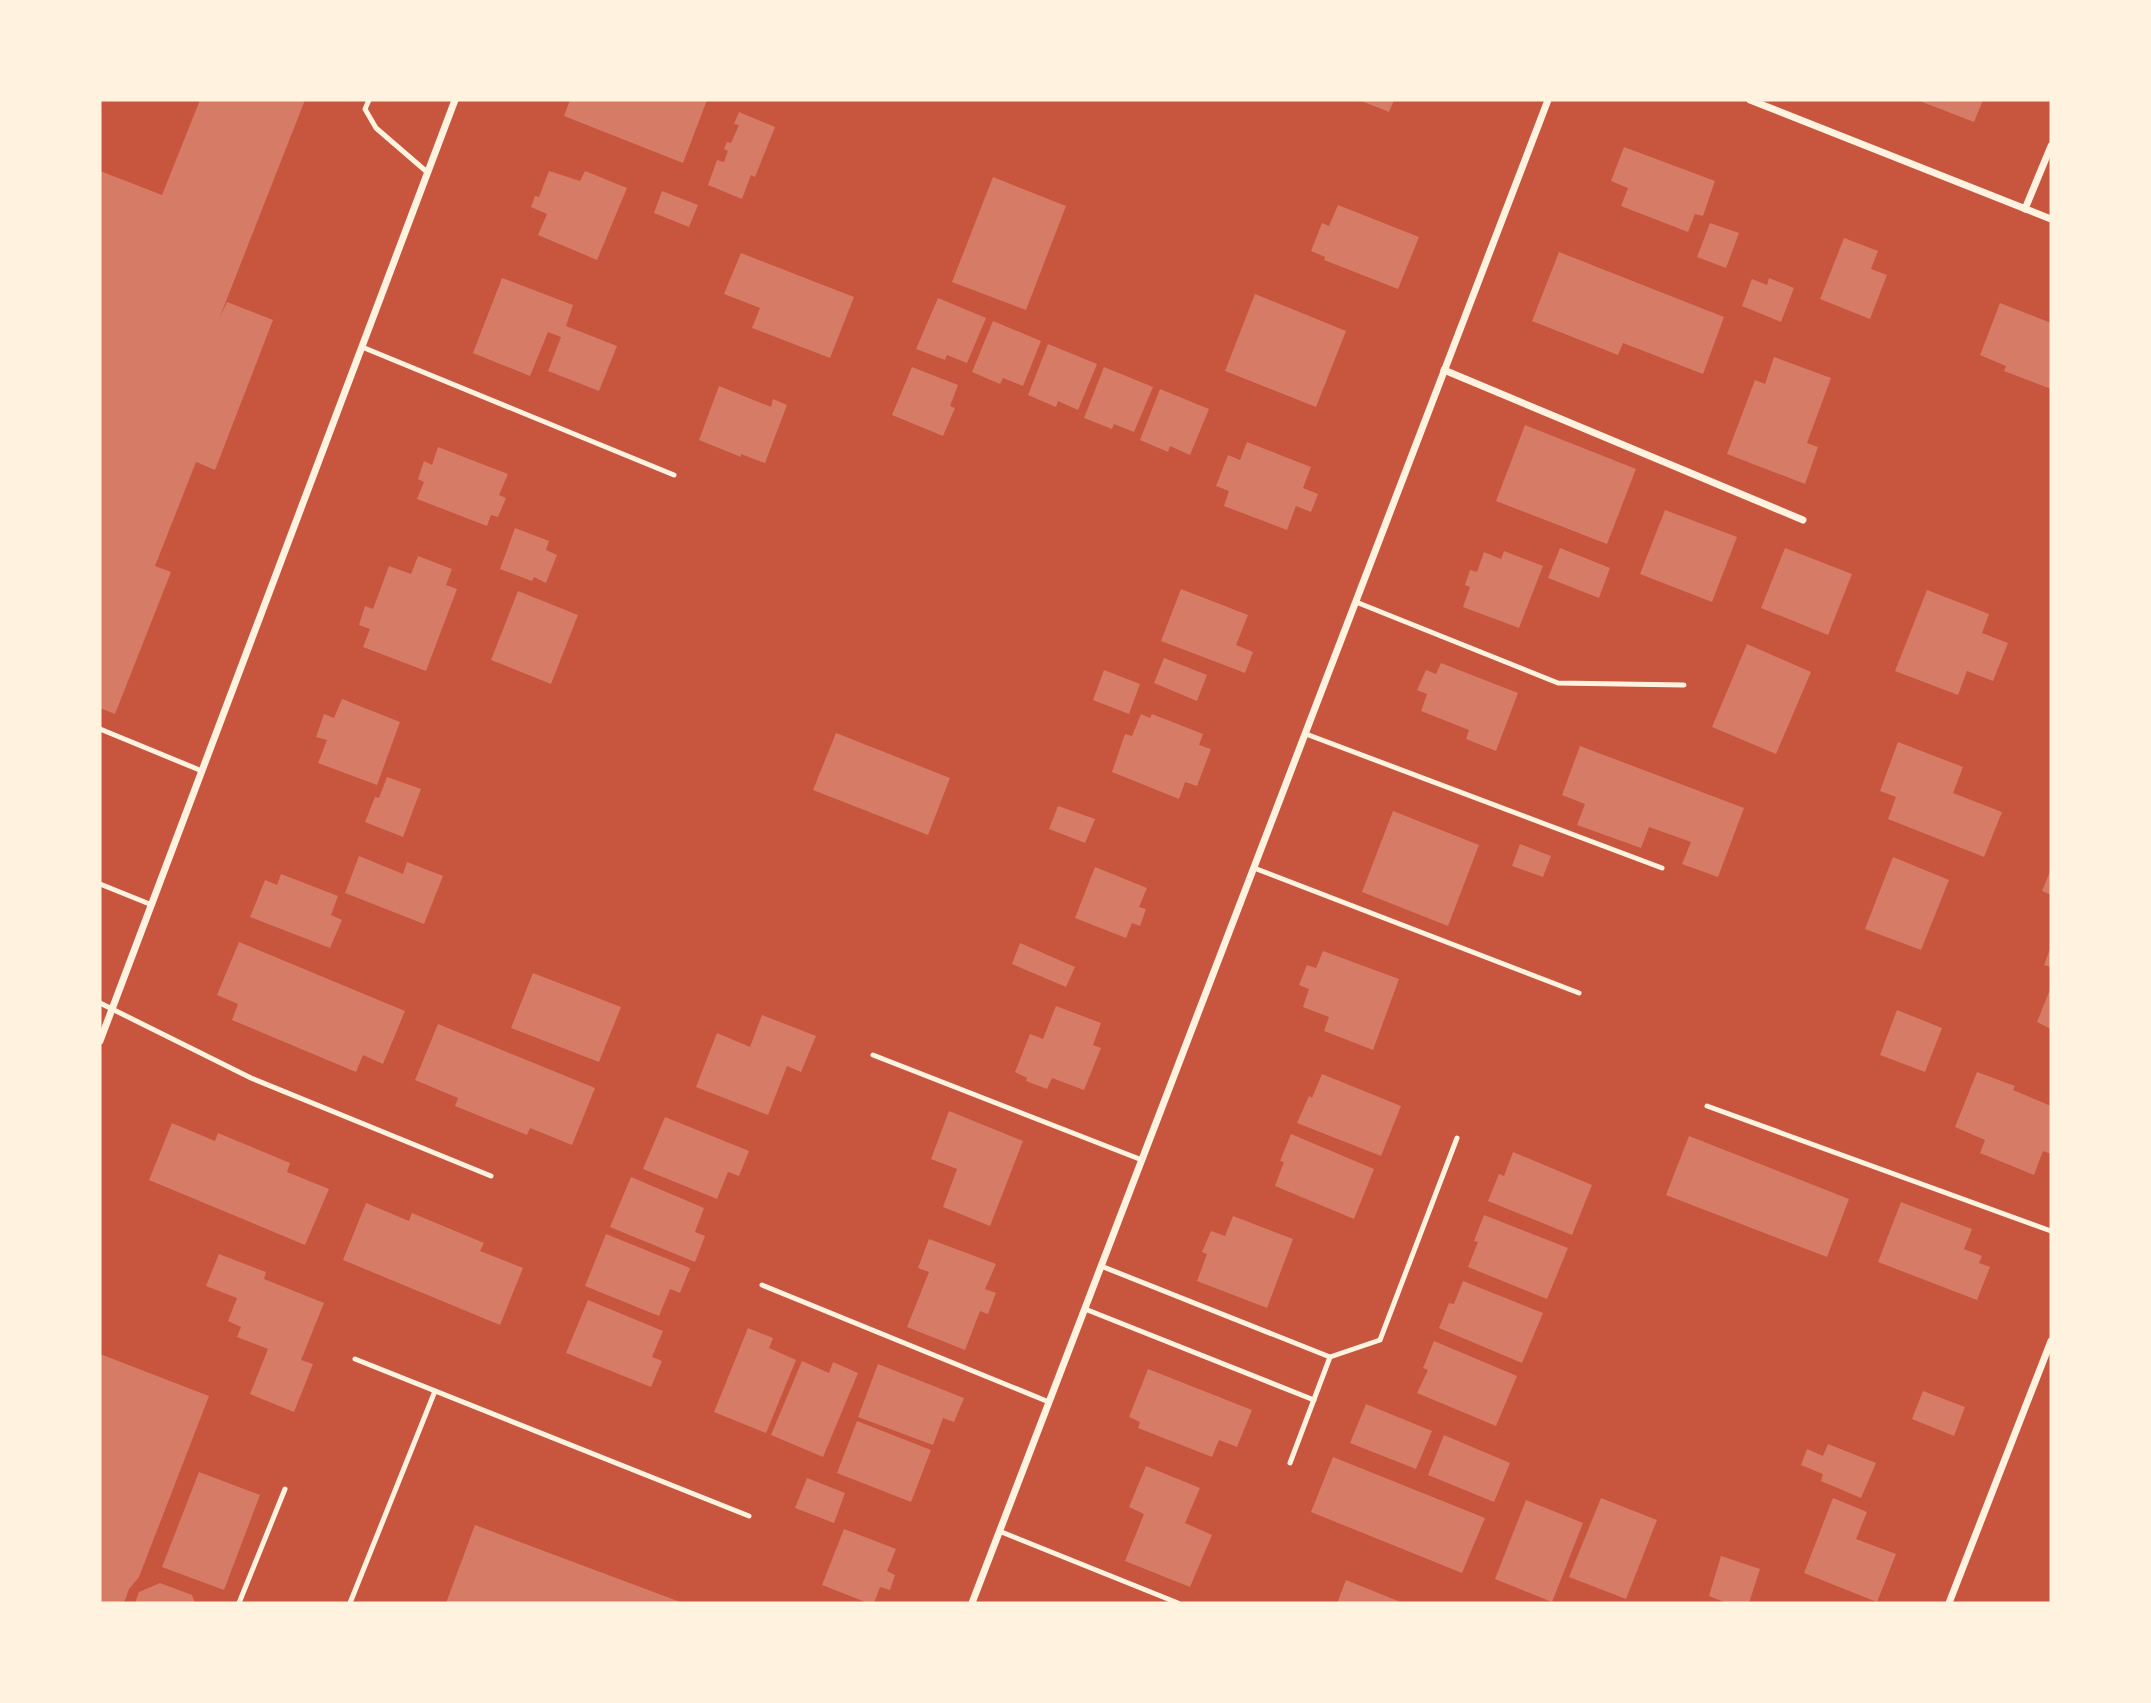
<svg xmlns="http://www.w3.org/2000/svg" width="2151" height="1703" font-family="Arial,sans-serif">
<rect width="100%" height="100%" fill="#c8553d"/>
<g fill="#d67c66">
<polygon points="200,100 305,100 219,319 227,302 273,320 215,470 196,462 155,566 171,572 115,714 100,708 100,171 162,195"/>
<polygon points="570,100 707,100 683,163 564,116"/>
<polygon points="1359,100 1394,100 1389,112"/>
<polygon points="1917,100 1983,100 1974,122"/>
<polygon points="739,112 775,127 755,177 751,175 742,199 708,185 717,160 724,162 728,151 724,149 727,142 731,143 739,125 734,124"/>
<polygon points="1624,147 1715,181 1703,216 1695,214 1688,232 1621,206 1628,188 1611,181"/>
<polygon points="549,171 580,181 585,171 627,188 597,260 538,235 547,214 531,207 535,196 539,197"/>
<polygon points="993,177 1066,206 1026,310 952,282"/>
<polygon points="662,191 698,205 689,227 654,213"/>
<polygon points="1338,205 1419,237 1398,289 1324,260 1325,257 1311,251 1322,223 1329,226"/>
<polygon points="1710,223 1739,233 1726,268 1697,257"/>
<polygon points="1844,238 1878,251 1871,269 1887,275 1870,319 1820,299"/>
<polygon points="1559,252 1724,317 1703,374 1623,343 1618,355 1532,321"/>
<polygon points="741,253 854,297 830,358 752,328 760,308 724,294"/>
<polygon points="502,278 573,305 566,326 617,346 599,391 548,371 561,337 548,332 530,376 473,353"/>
<polygon points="1769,278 1794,288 1781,322 1742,306 1752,279 1767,285"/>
<polygon points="1255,294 1346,331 1316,407 1225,371"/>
<polygon points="938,298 986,318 967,363 947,355 945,360 916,349"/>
<polygon points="2000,303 2051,323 2051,389 2004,371 2006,366 1980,355"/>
<polygon points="993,321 1041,341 1023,386 1003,378 1000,384 972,372"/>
<polygon points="1048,344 1097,364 1078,410 1058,401 1056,407 1028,395"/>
<polygon points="1774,357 1831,378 1807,443 1818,447 1805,484 1727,454 1755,380 1765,384"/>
<polygon points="912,367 958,385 950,406 955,408 943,436 892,415"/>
<polygon points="1104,367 1153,387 1134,432 1114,424 1112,429 1084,418"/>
<polygon points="719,386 771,407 773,399 787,405 765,463 741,454 741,457 699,440"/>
<polygon points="1160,389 1209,409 1190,455 1170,446 1168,452 1140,440"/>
<polygon points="1525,425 1636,469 1607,544 1496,501"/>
<polygon points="1247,442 1311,467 1303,488 1318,494 1311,512 1296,506 1287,530 1224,506 1229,491 1216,486 1228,455 1240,460"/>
<polygon points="438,447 508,474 499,495 506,498 498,517 491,515 487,526 417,499 424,482 418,479 424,461 432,465"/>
<polygon points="1665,510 1737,537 1712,602 1640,574"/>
<polygon points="515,528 549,541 546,550 557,555 546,583 534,577 532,581 500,569"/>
<polygon points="1560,548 1610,568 1599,598 1548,578"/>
<polygon points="1785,548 1852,574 1828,635 1761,608"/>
<polygon points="1504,551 1543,566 1519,628 1463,607 1470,587 1465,585 1470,570 1477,572 1484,552 1501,559"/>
<polygon points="418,556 452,569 446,585 457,589 426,671 363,647 370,629 359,625 365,606 373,609 389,566 411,574"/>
<polygon points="1181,589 1248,615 1236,645 1253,652 1245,673 1161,641"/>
<polygon points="1927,590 1989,614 1982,633 2008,643 1993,681 1967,671 1958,695 1895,671"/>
<polygon points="518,591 578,615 551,684 491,660"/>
<polygon points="1747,644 1811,672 1776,754 1712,727"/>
<polygon points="1164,658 1207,675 1197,701 1154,683"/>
<polygon points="1441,663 1518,693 1496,751 1466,739 1469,730 1421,711 1427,694 1417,690 1426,670 1436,674"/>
<polygon points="1104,670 1140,684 1129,714 1093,700"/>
<polygon points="342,699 400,722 377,785 318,763 327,740 316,737 324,714 334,718"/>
<polygon points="1141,714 1150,718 1152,714 1203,734 1199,745 1211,749 1197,786 1185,782 1179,799 1112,772 1125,734 1132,736"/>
<polygon points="836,733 950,778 928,835 813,790"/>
<polygon points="1898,742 1963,767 1953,793 2002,812 1984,857 1888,819 1896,797 1880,791"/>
<polygon points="1580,746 1744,808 1718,877 1682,864 1691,842 1649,827 1641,848 1577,825 1585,804 1562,795"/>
<polygon points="387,777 421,789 403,837 365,822 375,797 379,798"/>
<polygon points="1058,806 1095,819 1085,843 1049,829"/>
<polygon points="1393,811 1479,845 1448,926 1362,892"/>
<polygon points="1520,844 1551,856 1543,877 1512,866"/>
<polygon points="359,856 403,874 407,862 443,876 424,924 345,893"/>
<polygon points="1893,857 1949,880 1921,950 1865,929"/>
<polygon points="1095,867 1147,888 1139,907 1146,909 1140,926 1132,923 1126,938 1075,918"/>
<polygon points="2051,869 2051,895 2042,891"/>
<polygon points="281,874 338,896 331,915 342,920 330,948 250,917 265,880 277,885"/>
<polygon points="239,942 405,1011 383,1064 363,1055 356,1072 232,1020 238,1004 217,995"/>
<polygon points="1020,943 1075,967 1066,987 1012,964"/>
<polygon points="2051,946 2051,967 2044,965"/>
<polygon points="1323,951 1399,979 1373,1050 1324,1031 1329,1017 1303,1007 1309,989 1299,985 1307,965 1316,968"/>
<polygon points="533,973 621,1007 599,1062 511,1028"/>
<polygon points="2051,987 2051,1029 2037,1022"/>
<polygon points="1056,1006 1101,1023 1093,1045 1101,1048 1084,1090 1052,1078 1047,1089 1026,1081 1027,1078 1015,1072 1030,1034 1043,1039"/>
<polygon points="1897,1010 1942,1028 1925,1072 1880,1055"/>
<polygon points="762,1015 816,1036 801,1072 787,1066 768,1115 696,1087 717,1033 750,1047"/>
<polygon points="438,1024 595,1088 572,1145 530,1128 527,1135 455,1106 458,1098 415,1080"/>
<polygon points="1977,1072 2015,1086 2013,1090 2051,1106 2051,1154 2043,1151 2034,1175 1980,1153 1985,1140 1955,1127"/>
<polygon points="1322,1074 1401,1106 1381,1156 1297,1123 1309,1096 1312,1098"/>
<polygon points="949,1111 1023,1141 990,1226 943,1207 957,1169 931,1159"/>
<polygon points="665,1117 749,1151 739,1176 728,1172 717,1199 643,1169"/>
<polygon points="172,1123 215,1141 218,1133 290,1163 287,1172 329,1189 305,1245 149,1180"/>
<polygon points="1291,1134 1374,1169 1354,1219 1275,1186 1284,1162 1280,1161"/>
<polygon points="1689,1136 1849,1199 1827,1257 1666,1195"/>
<polygon points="1513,1152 1592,1185 1572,1235 1488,1201 1499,1174 1504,1176"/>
<polygon points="631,1177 704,1208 695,1232 705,1236 695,1262 610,1227"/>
<polygon points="1901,1202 1972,1229 1964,1249 1982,1256 1979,1263 1990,1267 1977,1300 1878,1262"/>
<polygon points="366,1203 409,1221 412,1213 484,1243 480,1251 523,1268 500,1325 343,1260"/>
<polygon points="1484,1215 1568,1248 1547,1299 1468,1267 1478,1242 1474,1241"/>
<polygon points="1233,1216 1293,1239 1267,1308 1197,1281 1207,1254 1202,1252 1211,1231 1225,1236"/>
<polygon points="606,1234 690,1268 680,1293 670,1289 659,1316 585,1286"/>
<polygon points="929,1239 996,1264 985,1289 996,1293 988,1314 980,1311 965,1350 907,1327 929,1272 918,1268"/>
<polygon points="219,1254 266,1272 264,1279 324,1303 301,1360 313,1364 294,1412 250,1394 268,1349 237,1337 241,1327 228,1321 237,1298 206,1286"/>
<polygon points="1463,1281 1543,1313 1522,1363 1439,1328 1449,1303 1454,1304"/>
<polygon points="588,1300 663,1331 652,1357 662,1361 651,1387 566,1353"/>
<polygon points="748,1328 773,1338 769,1348 796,1360 766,1433 714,1412"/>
<polygon points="1434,1341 1517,1376 1496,1426 1417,1393 1428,1370 1423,1368"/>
<polygon points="100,1354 209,1396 139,1577 129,1589 124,1603 100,1603"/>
<polygon points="802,1361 829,1373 833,1362 858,1373 823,1457 771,1435"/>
<polygon points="878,1364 964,1398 954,1422 943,1418 933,1445 858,1417"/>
<polygon points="1148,1369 1252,1410 1237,1447 1219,1440 1212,1457 1138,1428 1140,1422 1129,1417"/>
<polygon points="1923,1391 1965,1407 1954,1436 1912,1419"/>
<polygon points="1366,1404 1432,1431 1416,1469 1350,1443"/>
<polygon points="857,1421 931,1450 911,1502 837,1473"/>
<polygon points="1444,1435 1510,1463 1494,1502 1428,1475"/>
<polygon points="1828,1444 1876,1463 1861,1498 1821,1481 1823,1474 1801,1465 1807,1449 1823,1456"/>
<polygon points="1333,1457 1485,1518 1462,1573 1311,1512"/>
<polygon points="1146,1466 1200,1488 1185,1523 1212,1535 1190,1587 1125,1561 1144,1514 1129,1507"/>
<polygon points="199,1472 260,1495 224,1590 162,1567"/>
<polygon points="807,1478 845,1493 834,1523 795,1508"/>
<polygon points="1601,1498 1657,1520 1626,1599 1569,1577"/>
<polygon points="1833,1498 1867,1512 1856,1539 1896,1554 1877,1602 1804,1573"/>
<polygon points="1526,1500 1583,1523 1552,1602 1495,1579"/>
<polygon points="475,1525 683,1603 446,1603"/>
<polygon points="844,1529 896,1549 887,1571 895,1575 890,1590 880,1587 874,1603 868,1603 822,1585"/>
<polygon points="1721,1556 1760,1569 1749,1603 1727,1603 1709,1596"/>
<polygon points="1346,1580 1403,1603 1337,1603"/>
<polygon points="160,1583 192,1595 195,1603 135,1603 139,1592"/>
</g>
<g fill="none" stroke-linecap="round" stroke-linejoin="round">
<g stroke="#fff3e0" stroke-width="5">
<polyline points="369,100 365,109 376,128 427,172"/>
<polyline points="362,347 674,475"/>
<polyline points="1356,602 1558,683 1684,685"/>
<polyline points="100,729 202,771"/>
<polyline points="1306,734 1662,868"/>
<polyline points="1254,868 1579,993"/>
<polyline points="100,884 152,905"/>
<polyline points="100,1003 251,1078 491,1176"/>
<polyline points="873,1055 1142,1160"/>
<polyline points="1707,1106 2051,1231"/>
<polyline points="1101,1266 1330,1357"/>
<polyline points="762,1285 1049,1402"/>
<polyline points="1085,1309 1314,1400"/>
<polyline points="355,1359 749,1516"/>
<polyline points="1290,1463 1330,1357 1380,1340 1457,1138"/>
<polyline points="999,1531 1178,1603"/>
<polyline points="239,1603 285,1489"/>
<polyline points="350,1603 435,1391"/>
</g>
<g stroke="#fff3e0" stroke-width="7">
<polyline points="1750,100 2051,219"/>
<polyline points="2025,209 2051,146"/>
<polyline points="1444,370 1803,520"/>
<polyline points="100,1041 455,100"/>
<polyline points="972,1603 1548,100"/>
<polyline points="1949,1603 2051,1341"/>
</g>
</g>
<rect width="2151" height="1703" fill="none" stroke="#fff3e0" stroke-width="203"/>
</svg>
